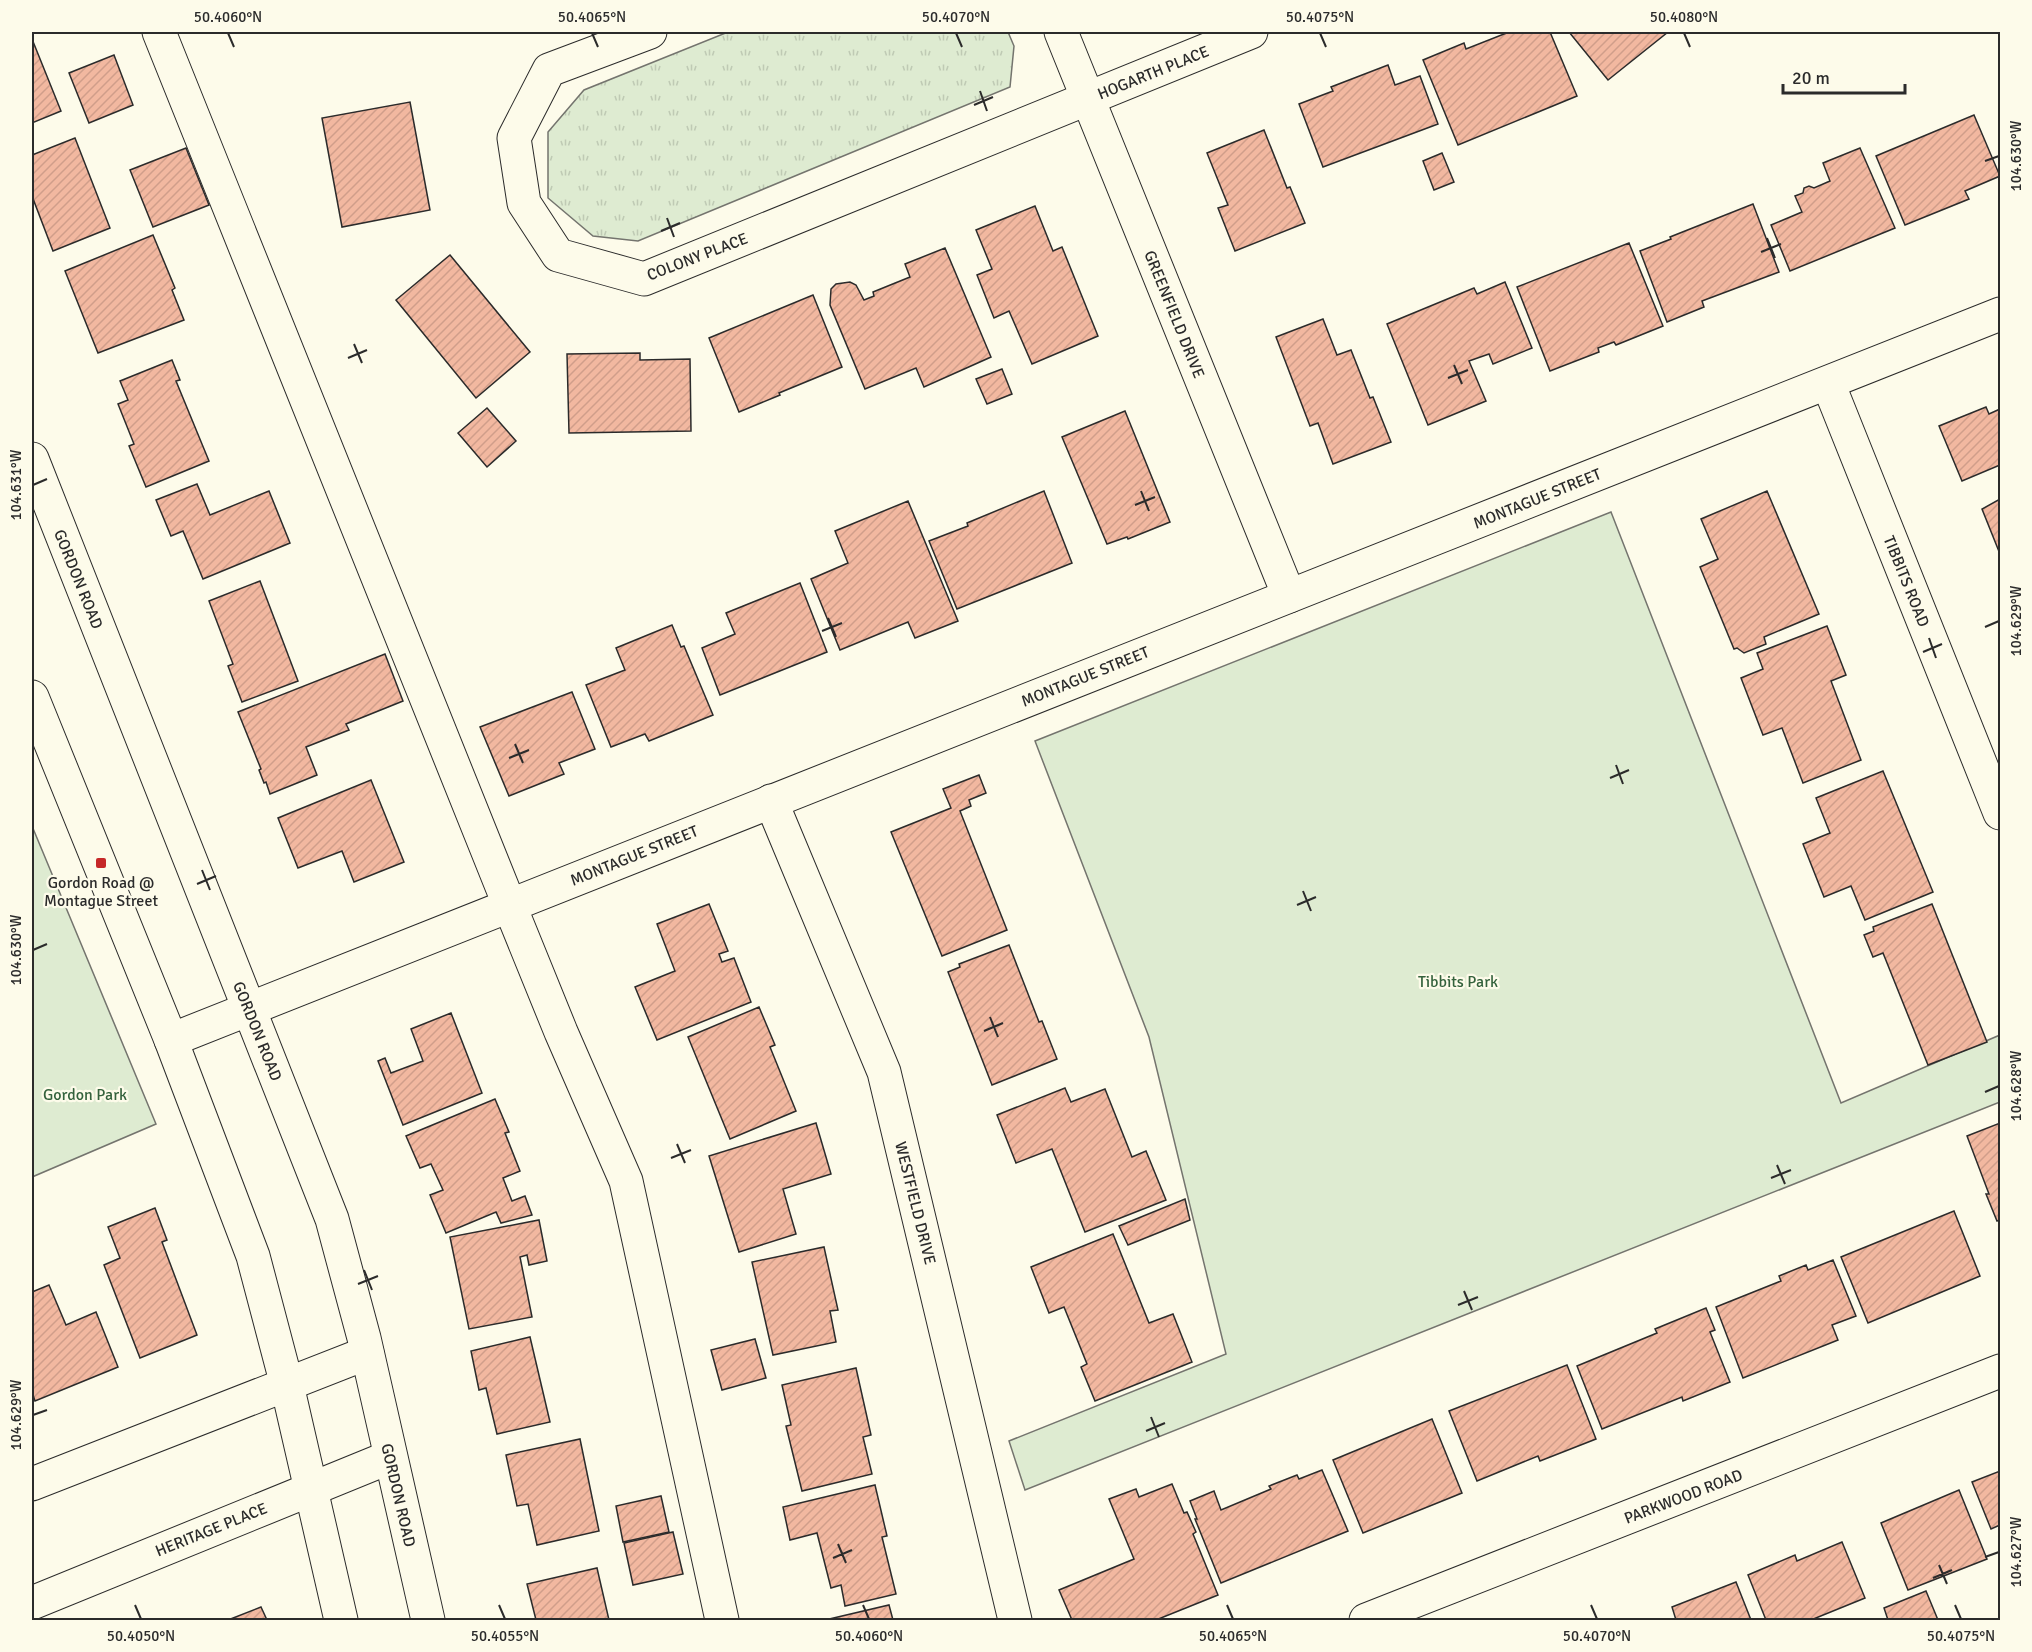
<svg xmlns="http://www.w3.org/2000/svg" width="2032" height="1652" font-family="Signika,sans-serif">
<defs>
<pattern id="grass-tufts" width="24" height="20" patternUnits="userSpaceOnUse" patternTransform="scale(1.5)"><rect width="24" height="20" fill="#deebd1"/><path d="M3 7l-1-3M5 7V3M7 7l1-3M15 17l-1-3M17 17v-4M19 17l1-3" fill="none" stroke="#bfcab4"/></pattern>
<pattern id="building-hatch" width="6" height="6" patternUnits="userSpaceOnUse" patternTransform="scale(1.5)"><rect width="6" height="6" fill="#f2b8a0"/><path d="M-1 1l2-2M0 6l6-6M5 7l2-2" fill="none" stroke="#d09e8a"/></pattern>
</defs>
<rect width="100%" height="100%" fill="#fdfbea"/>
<polygon fill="url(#grass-tufts)" stroke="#74746e" stroke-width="1.5" points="728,32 1008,32 1014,46 1010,87 638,241 593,236 548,198 548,132 584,90"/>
<g fill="#deebd1" stroke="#74746e" stroke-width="1.5">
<polygon points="1611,512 1841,1103 2000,1035 2000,1102 1025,1490 1009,1441 1226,1354 1149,1037 1035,741"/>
<polygon points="32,826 156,1124 32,1177"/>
</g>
<g fill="url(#building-hatch)" stroke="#2b2b2b" stroke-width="1.5">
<polygon points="1509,32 1550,32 1577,96 1458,145 1423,60 1464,43 1466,49"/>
<polygon points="1569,32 1668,32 1608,80"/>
<polygon points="32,39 61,111 32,123"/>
<polygon points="114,55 133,105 89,123 69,73"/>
<polygon points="1388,65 1395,85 1420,76 1438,124 1323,167 1299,104 1333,91 1331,87"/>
<polygon points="410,102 430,210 342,227 322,118"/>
<polygon points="1974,115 2000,176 1965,191 1969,199 1905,225 1876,156"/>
<polygon points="1264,130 1287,188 1290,187 1305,223 1235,251 1218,208 1228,205 1207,153"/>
<polygon points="75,138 110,228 53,251 32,196 32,155"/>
<polygon points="186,148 209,205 153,227 130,170"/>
<polygon points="1860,148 1895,228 1790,271 1771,225 1802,212 1795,196 1803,193 1804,188 1809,186 1814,188 1830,181 1823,163"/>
<polygon points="1442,153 1454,182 1434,190 1423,161"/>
<polygon points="1753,204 1779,272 1702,301 1704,307 1667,322 1640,251 1671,239 1670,237"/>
<polygon points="1035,206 1053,251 1062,247 1098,336 1032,364 1009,311 994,318 977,275 992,269 976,230"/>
<polygon points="153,235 175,288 172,290 184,320 98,353 65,271"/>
<polygon points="1629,243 1663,326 1616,345 1614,342 1598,348 1599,352 1550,371 1517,287"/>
<polygon points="945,248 991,357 924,387 916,368 865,389 830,305 831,289 836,284 850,282 856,285 864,300 874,296 873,292 910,277 905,264"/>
<polygon points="450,255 530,352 476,398 396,300"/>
<polygon points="1505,282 1532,348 1493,364 1489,354 1469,361 1486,401 1428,425 1387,324 1474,288 1477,294"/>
<polygon points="813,295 842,367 779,393 780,395 739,412 709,338"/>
<polygon points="1323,319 1337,355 1351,350 1370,398 1373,397 1391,442 1333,464 1318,423 1310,426 1276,337"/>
<polygon points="640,353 640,360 690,359 691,431 569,433 567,354"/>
<polygon points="172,360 180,380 176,381 209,461 146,487 129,446 134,444 118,404 128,400 120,381"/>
<polygon points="1002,369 1012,394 987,404 976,379"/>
<polygon points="1986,407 1989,414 2000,409 2000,465 1962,481 1939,426"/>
<polygon points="487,408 516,441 487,467 458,433"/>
<polygon points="1125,411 1170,522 1128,539 1127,537 1107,544 1062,437"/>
<polygon points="197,484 210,515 269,491 290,543 203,579 183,531 171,536 156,500"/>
<polygon points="1044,491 1072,563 957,609 929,541 968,526 967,523"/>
<polygon points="1767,491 1819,614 1764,637 1766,644 1744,653 1737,648 1734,649 1700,567 1718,559 1701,519"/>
<polygon points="2000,499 2000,554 1982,509"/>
<polygon points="908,501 958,621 915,638 908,622 840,650 811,579 848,563 835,531"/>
<polygon points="260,581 298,681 242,702 228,666 233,664 209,601"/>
<polygon points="800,583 827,652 720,695 702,648 735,634 726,613"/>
<polygon points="672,625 681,647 684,646 713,715 649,741 645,734 611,747 586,685 625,670 616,648"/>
<polygon points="1827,626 1846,675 1831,681 1861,760 1803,783 1782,728 1763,735 1741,678 1763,669 1757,653"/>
<polygon points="385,654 403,701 346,724 349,730 306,747 317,775 270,794 266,782 264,783 259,770 261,769 238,712"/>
<polygon points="572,692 595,749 559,763 564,774 509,796 480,727"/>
<polygon points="1883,771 1933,892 1865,920 1851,886 1824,897 1803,844 1830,833 1816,798"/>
<polygon points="979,775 986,793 969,800 971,806 960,811 1007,930 942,956 891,832 951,808 943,789"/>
<polygon points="371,780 404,862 354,882 342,851 298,868 278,818"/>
<polygon points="709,904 728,951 719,954 722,962 734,958 751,1002 657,1040 635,987 675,971 657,924"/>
<polygon points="1932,904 1987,1042 1928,1065 1883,953 1873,957 1864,935 1874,931 1873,927"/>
<polygon points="1009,945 1039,1022 1042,1021 1057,1059 992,1085 948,972 960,967 959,964"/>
<polygon points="759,1007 775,1045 770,1047 796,1111 730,1139 688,1037"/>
<polygon points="451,1013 482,1093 403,1125 378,1061 385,1058 391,1073 423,1061 411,1029"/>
<polygon points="1065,1088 1071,1102 1105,1089 1132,1157 1146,1151 1166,1200 1085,1232 1052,1149 1016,1163 997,1115"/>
<polygon points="495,1099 509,1132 505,1133 520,1171 503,1178 512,1201 525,1196 532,1215 501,1223 496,1212 446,1233 430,1195 443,1190 431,1164 420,1168 406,1136"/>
<polygon points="816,1123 831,1174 783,1189 796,1234 739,1252 709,1156"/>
<polygon points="2000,1123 2000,1220 1997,1221 1986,1194 1989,1194 1967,1136"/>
<polygon points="1185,1199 1190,1220 1128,1245 1119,1226"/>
<polygon points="155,1208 167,1240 162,1242 197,1335 140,1358 104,1265 120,1258 108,1227"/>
<polygon points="1954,1211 1980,1276 1868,1323 1841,1257"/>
<polygon points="539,1220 547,1261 529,1265 527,1255 520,1257 532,1317 469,1329 450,1237"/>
<polygon points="1113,1234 1149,1323 1173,1314 1192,1362 1095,1401 1081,1367 1087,1364 1064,1307 1049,1313 1031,1267"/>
<polygon points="824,1247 838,1310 830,1311 836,1342 773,1355 752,1262"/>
<polygon points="1833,1260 1856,1316 1832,1325 1838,1340 1743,1378 1716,1307 1781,1281 1779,1276 1806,1265 1808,1270"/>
<polygon points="49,1285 66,1325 96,1312 118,1367 35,1401 32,1392 32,1292"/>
<polygon points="1706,1308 1715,1330 1710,1332 1730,1382 1683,1401 1682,1397 1602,1429 1577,1366 1657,1333 1655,1329"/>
<polygon points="530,1337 550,1422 497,1434 486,1388 479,1390 471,1351"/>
<polygon points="755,1339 766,1378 722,1390 711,1350"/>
<polygon points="1567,1365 1596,1439 1540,1461 1538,1456 1477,1481 1449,1411"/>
<polygon points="856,1368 871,1435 863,1437 872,1474 802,1491 786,1426 791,1425 782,1385"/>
<polygon points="1432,1419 1462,1493 1363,1533 1333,1460"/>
<polygon points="580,1439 599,1531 537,1545 528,1504 517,1506 506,1455"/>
<polygon points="1322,1470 1348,1531 1221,1583 1195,1519 1197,1519 1190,1501 1214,1491 1221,1510 1271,1489 1269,1486 1297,1475 1299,1479"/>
<polygon points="2000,1471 2000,1525 1991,1529 1972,1482"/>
<polygon points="1172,1484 1184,1513 1187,1512 1196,1532 1193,1534 1218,1595 1156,1620 1072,1620 1059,1590 1134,1559 1109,1499 1136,1489 1139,1497"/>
<polygon points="875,1485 887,1536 882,1537 896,1594 845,1606 841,1585 831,1588 817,1533 790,1540 783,1507"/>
<polygon points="1959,1490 1987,1559 1908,1590 1881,1523"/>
<polygon points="661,1496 669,1532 623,1542 616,1506"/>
<polygon points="673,1532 683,1574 633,1585 624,1543"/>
<polygon points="1842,1542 1865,1598 1811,1620 1766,1620 1748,1575 1795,1555 1797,1561"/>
<polygon points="597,1568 609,1620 536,1620 527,1584"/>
<polygon points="1736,1582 1751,1620 1676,1620 1672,1607"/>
<polygon points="1926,1591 1938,1620 1888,1620 1884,1608"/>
<polygon points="889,1605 893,1620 825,1620"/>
<polygon points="261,1607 267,1620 228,1620"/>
</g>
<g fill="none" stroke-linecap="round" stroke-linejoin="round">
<g stroke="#2b2b2b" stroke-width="35">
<g id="minor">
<polyline points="159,32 509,904 561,1032 626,1181 722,1620"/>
<polyline points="650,32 549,70 514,138 524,203 558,255 644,279 1251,32"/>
<polyline points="1061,32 1289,596"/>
<polyline points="1828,383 2000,813"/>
<polyline points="771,801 884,1072 1015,1620"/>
<polyline points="171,1040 2000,314"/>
<polyline points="32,1484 367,1353"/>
<polyline points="32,1603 390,1457"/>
<polyline points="1366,1620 2000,1371"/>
</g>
</g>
<g stroke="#2b2b2b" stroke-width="35">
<g id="major">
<polyline points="32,459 332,1219 364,1338 428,1620"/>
<polyline points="32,697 171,1040 253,1256 287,1385 341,1620"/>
</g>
</g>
<use href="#minor" stroke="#fdfbea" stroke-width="33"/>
<use href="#major" stroke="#fdfbea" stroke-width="33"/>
</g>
<path fill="none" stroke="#2b2b2b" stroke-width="2" d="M 228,33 L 234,47M 592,33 L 598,47M 956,33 L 962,47M 1320,33 L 1326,47M 1684,33 L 1690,47M 980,91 L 987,111M 974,105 L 993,97M 1985,161 L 1999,156M 667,218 L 674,237M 661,231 L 680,223M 1767,238 L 1775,258M 1761,252 L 1781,244M 354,344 L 362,363M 348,358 L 367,350M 1454,365 L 1462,384M 1448,378 L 1468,370M 33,485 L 47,479M 1141,491 L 1149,511M 1135,505 L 1155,497M 828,618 L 836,637M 1985,627 L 1999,621M 822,631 L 842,623M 1929,638 L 1936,658M 1923,652 L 1942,644M 515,744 L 523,763M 509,758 L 529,750M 1616,765 L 1623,784M 1610,778 L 1629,770M 202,870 L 210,890M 197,884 L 216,876M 1303,891 L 1311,911M 1297,905 L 1316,897M 33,950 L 47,944M 990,1017 L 998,1037M 984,1031 L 1003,1023M 1985,1092 L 1999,1086M 677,1144 L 685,1163M 671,1158 L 691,1150M 1777,1165 L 1785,1184M 1771,1178 L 1791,1170M 364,1270 L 372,1290M 358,1284 L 378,1276M 1464,1291 L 1472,1310M 1458,1305 L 1478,1297M 33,1415 L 47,1410M 1151,1417 L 1159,1437M 1146,1431 L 1165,1423M 838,1544 L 846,1563M 1985,1557 L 1999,1552M 833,1558 L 852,1550M 1939,1565 L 1947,1584M 1933,1578 L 1952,1570M 135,1605 L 141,1619M 499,1605 L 505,1619M 863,1605 L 869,1619M 1227,1605 L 1233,1619M 1591,1605 L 1597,1619M 1955,1605 L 1961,1619"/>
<rect fill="#c62828" stroke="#fdfbea" stroke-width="2" x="95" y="857" width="12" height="12" rx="3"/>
<g text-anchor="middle" stroke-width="4.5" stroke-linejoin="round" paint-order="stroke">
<g font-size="16" fill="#2b2b2b" stroke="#fdfbea">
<text transform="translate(1153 72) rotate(-22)" y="6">HOGARTH PLACE</text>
<text transform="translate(697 256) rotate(-21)" y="6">COLONY PLACE</text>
<text transform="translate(1175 314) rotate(68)" y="6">GREENFIELD DRIVE</text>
<text transform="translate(1537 498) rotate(-22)" y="6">MONTAGUE STREET</text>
<text transform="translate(79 579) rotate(68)" y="6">GORDON ROAD</text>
<text transform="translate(1907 581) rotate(68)" y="6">TIBBITS ROAD</text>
<text transform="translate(1085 676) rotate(-22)" y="6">MONTAGUE STREET</text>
<text transform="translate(634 855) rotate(-22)" y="6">MONTAGUE STREET</text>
<text transform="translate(258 1031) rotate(68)" y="6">GORDON ROAD</text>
<text transform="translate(916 1203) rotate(76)" y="6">WESTFIELD DRIVE</text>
<text transform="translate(399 1495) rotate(77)" y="6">GORDON ROAD</text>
<text transform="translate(1683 1496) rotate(-21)" y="6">PARKWOOD ROAD</text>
<text transform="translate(211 1529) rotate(-22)" y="6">HERITAGE PLACE</text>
</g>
<g font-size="16" fill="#2b2b2b" stroke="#fdfbea">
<text x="101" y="888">Gordon Road @<tspan x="101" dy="18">Montague Street</tspan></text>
</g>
<g font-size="16" fill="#34623c" stroke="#fdfbea">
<text x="1458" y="987">Tibbits Park</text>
<text x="85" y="1100">Gordon Park</text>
</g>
</g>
<rect width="2032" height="1652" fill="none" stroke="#fdfbea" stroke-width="66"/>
<path d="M1783 84v9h122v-9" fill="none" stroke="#2b2b2b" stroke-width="3"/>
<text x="1792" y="84" font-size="18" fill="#2b2b2b" stroke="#fdfbea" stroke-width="4.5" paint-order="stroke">20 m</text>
<rect x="33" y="33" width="1966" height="1586" fill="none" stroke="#2b2b2b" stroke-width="2"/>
<g font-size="15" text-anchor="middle" fill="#2b2b2b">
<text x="228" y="22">50.4060°N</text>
<text x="592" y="22">50.4065°N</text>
<text x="956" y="22">50.4070°N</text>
<text x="1320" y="22">50.4075°N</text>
<text x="1684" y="22">50.4080°N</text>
<text transform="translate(2016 156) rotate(-90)" y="5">104.630°W</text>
<text transform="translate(16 485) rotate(-90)" y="5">104.631°W</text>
<text transform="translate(2016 621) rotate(-90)" y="5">104.629°W</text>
<text transform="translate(16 950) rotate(-90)" y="5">104.630°W</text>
<text transform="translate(2016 1086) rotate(-90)" y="5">104.628°W</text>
<text transform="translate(16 1415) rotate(-90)" y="5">104.629°W</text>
<text transform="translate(2016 1552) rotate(-90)" y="5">104.627°W</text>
<text x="141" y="1641">50.4050°N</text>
<text x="505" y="1641">50.4055°N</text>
<text x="869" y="1641">50.4060°N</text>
<text x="1233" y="1641">50.4065°N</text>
<text x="1597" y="1641">50.4070°N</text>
<text x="1961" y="1641">50.4075°N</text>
</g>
</svg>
